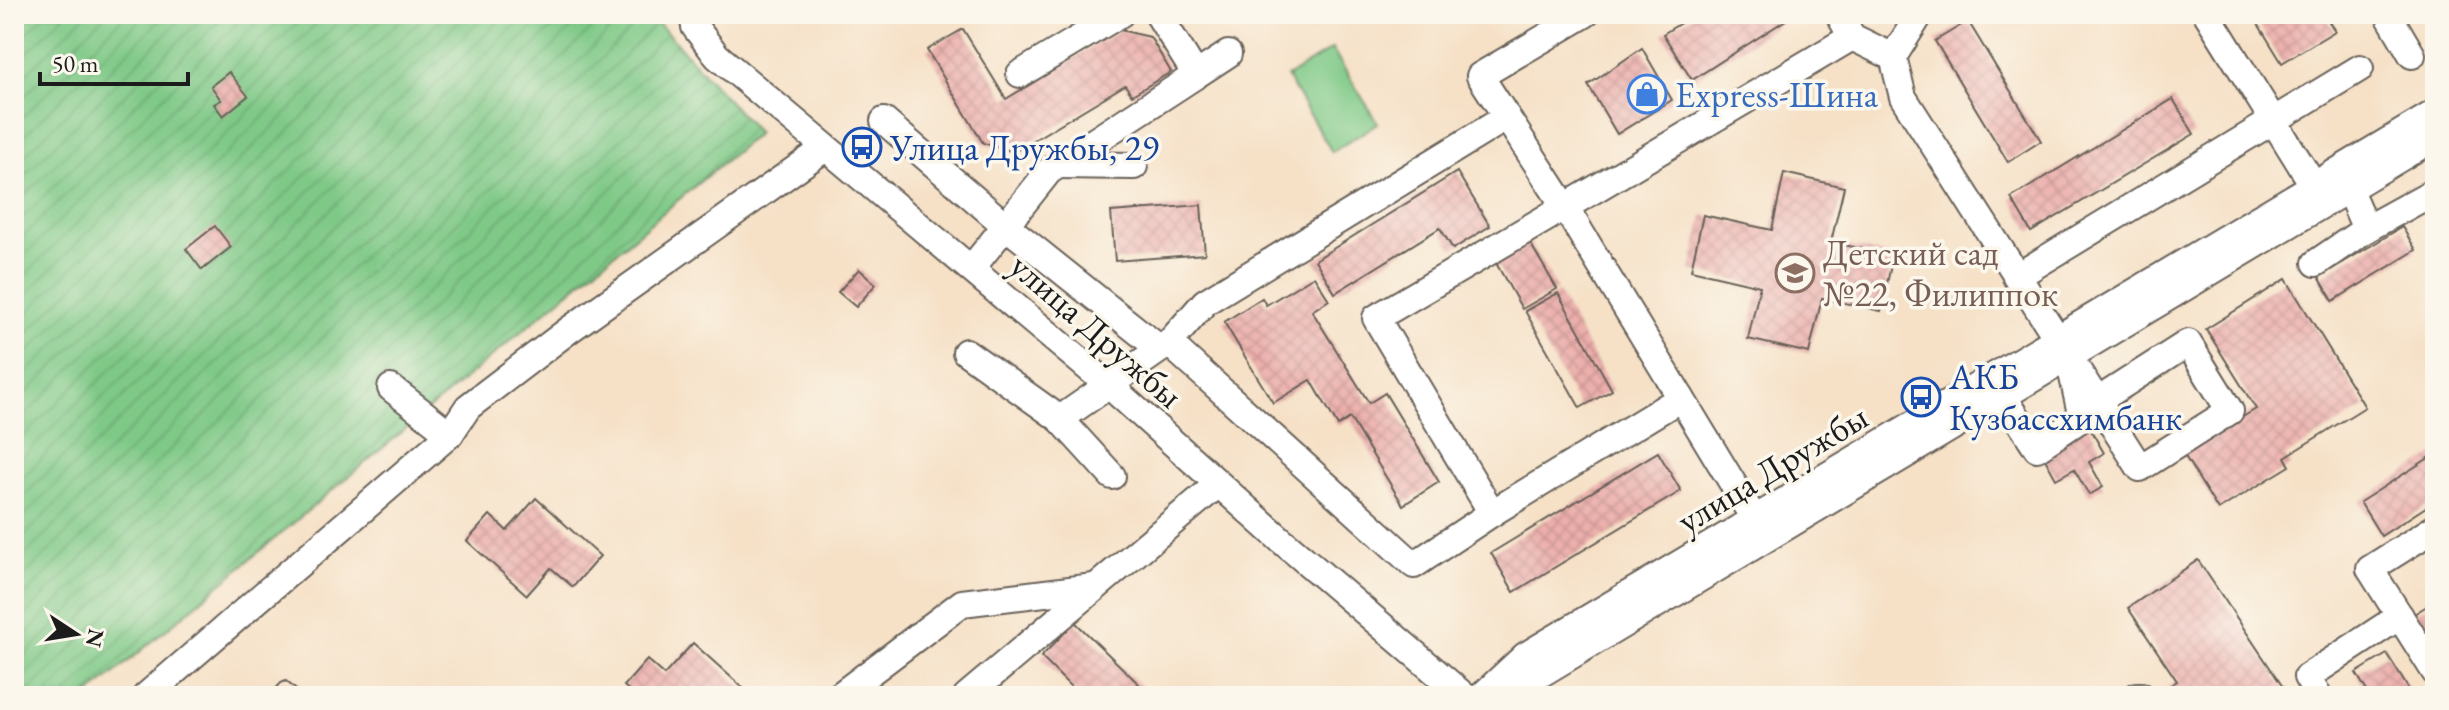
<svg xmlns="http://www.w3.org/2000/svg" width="2449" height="710" font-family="'EB Garamond',serif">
<defs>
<pattern id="garden-furrows" width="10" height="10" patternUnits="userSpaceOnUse" patternTransform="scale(2)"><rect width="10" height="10" fill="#7fc987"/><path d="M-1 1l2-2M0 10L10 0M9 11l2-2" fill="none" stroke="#6dac74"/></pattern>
<pattern id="building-cross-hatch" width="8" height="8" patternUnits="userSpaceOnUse" patternTransform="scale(2)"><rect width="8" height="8" fill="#ecafac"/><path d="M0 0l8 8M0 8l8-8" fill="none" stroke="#ca9693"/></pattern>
</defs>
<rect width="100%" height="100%" fill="#fbf7ec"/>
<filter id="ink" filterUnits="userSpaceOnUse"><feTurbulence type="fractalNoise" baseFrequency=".0125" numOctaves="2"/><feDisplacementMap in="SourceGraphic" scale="16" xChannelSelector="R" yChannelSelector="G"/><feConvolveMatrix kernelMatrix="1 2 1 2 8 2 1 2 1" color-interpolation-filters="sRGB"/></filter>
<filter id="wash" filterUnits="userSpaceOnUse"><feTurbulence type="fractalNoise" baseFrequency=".006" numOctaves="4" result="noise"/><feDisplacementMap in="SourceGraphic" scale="32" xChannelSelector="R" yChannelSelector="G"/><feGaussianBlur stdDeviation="1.8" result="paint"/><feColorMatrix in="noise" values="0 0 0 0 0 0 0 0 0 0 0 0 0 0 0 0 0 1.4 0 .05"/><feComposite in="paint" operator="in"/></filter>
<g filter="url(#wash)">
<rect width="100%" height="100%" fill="#f6e1c7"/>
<polygon fill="#7fc987" stroke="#4e7252" stroke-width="2" points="1332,49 1378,123 1332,152 1287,77"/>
<polygon fill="url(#garden-furrows)" stroke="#4e7252" stroke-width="2" points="14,14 650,14 758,133 87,696 14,696"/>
<g id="blocks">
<g fill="url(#building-cross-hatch)">
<polygon points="1695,14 1795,14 1692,80 1663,34"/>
<polygon points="2252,14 2324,14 2335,31 2282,63"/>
<polygon points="1968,21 2041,141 2008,162 1935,41"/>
<polygon points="963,29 1006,99 1120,30 1150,37 1171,72 1132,95 1125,85 1014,152 983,143 927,50"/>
<polygon points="1642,48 1672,100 1617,134 1588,85"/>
<polygon points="229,72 248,96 223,116 214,104 221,100 211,86"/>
<polygon points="2173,99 2194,134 2031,232 2011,198"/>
<polygon points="1457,172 1490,226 1453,249 1440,228 1335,293 1315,260"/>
<polygon points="1784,173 1844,187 1831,242 1893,256 1881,311 1822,298 1809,353 1748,339 1760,286 1691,270 1703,215 1772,230"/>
<polygon points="2435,199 2435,227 2423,206"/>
<polygon points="1201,205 1205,254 1115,261 1111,212"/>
<polygon points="215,226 231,247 202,270 186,249"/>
<polygon points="2402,227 2416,250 2333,301 2319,277"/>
<polygon points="1526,236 1557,289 1522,309 1492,256"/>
<polygon points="859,269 876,284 856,307 838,292"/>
<polygon points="1314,276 1329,300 1312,311 1369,403 1385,393 1439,482 1403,505 1350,418 1338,426 1311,380 1273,403 1224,322 1262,298 1266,305"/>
<polygon points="2286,279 2365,407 2285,457 2290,466 2218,510 2183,453 2256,409 2206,329"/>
<polygon points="1558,293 1612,390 1580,408 1525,311"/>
<polygon points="2088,425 2104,453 2089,462 2103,487 2089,495 2074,469 2056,479 2041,452"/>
<polygon points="1658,452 1681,491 1514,592 1491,553"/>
<polygon points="2435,454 2435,501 2381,536 2360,502"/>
<polygon points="536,498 600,556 573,587 551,568 527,595 467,541 490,515 507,531"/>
<polygon points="2198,560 2289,696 2160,696 2158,693 2177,681 2128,608"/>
<polygon points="2435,601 2435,647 2414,614"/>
<polygon points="1075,622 1145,690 1139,696 1080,696 1041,657"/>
<polygon points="693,643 752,696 635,696 624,686 647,660 664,675"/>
<polygon points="2387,654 2413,696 2370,696 2356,673"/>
<polygon points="286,681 303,696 269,696 281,683"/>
</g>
</g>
</g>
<g filter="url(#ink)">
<use href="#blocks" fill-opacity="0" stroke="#686158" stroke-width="2"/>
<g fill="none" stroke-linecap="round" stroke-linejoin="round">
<g stroke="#686158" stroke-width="30">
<g id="minor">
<polyline points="693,14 695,27 717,56 1110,386 1280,539 1464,696"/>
<polyline points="1585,14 1480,76 1565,207 1376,318 1492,513 1681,398 1755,520"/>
<polyline points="1839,14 1852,37 1893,57 1903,97 2140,468 2230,411 2188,343 2099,400"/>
<polyline points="2207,14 2314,186"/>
<polyline points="2388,14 2412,55"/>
<polyline points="1893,57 1920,14"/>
<polyline points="1020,74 1120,14"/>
<polyline points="1196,75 1228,54"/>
<polyline points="884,121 1006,226 1160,349"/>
<polyline points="1057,165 1134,166"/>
<polyline points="2366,229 2435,191"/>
<polyline points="2316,263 2366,229 2349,190"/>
<polyline points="971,269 1049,171 1196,75 1158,14"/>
<polyline points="2016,277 2360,68"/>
<polyline points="1169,343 1414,565 1492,513"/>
<polyline points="966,352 1060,419"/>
<polyline points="391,388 450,434 468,407 569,330 824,149"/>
<polyline points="2003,396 2037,448 2082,418 2071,368"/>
<polyline points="1681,398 1565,207 1852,37"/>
<polyline points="1112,476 1060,419 1169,343 1205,302 1507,117"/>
<polyline points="2435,528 2370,569 2435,672"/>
<polyline points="1494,695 1537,676 2435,137"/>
<polyline points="146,696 450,434"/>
<polyline points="839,696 962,603 1094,587"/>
<polyline points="967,696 1218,484"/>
<polyline points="1482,696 1525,656 2435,113"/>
<polyline points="2137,696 2141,696"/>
<polyline points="2318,696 2307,677 2400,616"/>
</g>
</g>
<use href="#minor" stroke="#fff" stroke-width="26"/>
</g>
</g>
<defs>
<g id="shop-ring" transform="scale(2)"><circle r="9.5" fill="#fbf7ec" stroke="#3f7fe0" stroke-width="1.5"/><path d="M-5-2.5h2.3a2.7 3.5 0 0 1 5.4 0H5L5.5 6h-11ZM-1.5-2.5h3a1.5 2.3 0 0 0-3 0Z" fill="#3f7fe0"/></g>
<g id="bus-ring" transform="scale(2)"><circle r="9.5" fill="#fbf7ec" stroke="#1a4fb4" stroke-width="1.5"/><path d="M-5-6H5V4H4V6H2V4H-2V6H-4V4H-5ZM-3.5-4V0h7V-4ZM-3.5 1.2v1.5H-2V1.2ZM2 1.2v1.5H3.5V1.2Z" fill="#1a4fb4"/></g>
<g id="school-ring" transform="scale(2)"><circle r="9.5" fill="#fbf7ec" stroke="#8d6e63" stroke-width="1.5"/><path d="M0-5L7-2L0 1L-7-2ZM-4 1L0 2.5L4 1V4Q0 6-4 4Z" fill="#8d6e63"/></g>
</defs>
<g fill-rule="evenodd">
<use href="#shop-ring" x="1647" y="94"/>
<use href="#bus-ring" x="862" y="147"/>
<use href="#school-ring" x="1795" y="273"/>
<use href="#bus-ring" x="1921" y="397"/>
</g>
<g text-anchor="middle" stroke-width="7" stroke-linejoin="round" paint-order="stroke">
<g font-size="36" fill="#366cbe" stroke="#fbf7ec" text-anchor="start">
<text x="1675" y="107">Express-Шина</text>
</g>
<g font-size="36" fill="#164399" stroke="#fbf7ec" text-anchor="start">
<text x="890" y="160">Улица Дружбы, 29</text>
<text x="1949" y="389">АКБ<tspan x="1949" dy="41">Кузбассхимбанк</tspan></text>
</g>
<g font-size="36" fill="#785e54" stroke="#fbf7ec" text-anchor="start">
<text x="1823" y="265">Детский сад<tspan x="1823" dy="41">№22, Филиппок</tspan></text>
</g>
<g font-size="36" fill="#1c1c1c" stroke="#fbf7ec">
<text transform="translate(1097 330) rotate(41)" y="13">улица Дружбы</text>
<text transform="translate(1772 468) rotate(-31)" y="13">улица Дружбы</text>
</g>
</g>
<rect width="2449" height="710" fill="none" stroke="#fbf7ec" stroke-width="48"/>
<g transform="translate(76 634) rotate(102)" stroke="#fbf7ec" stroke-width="6" paint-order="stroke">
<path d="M0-6L14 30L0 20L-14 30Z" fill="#1c1c1c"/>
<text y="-12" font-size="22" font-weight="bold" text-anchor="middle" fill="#1c1c1c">N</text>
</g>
<path d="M40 72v12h148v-12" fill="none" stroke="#1c1c1c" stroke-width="4"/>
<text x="52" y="72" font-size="24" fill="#1c1c1c" stroke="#fbf7ec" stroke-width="6" paint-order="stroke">50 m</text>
</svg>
